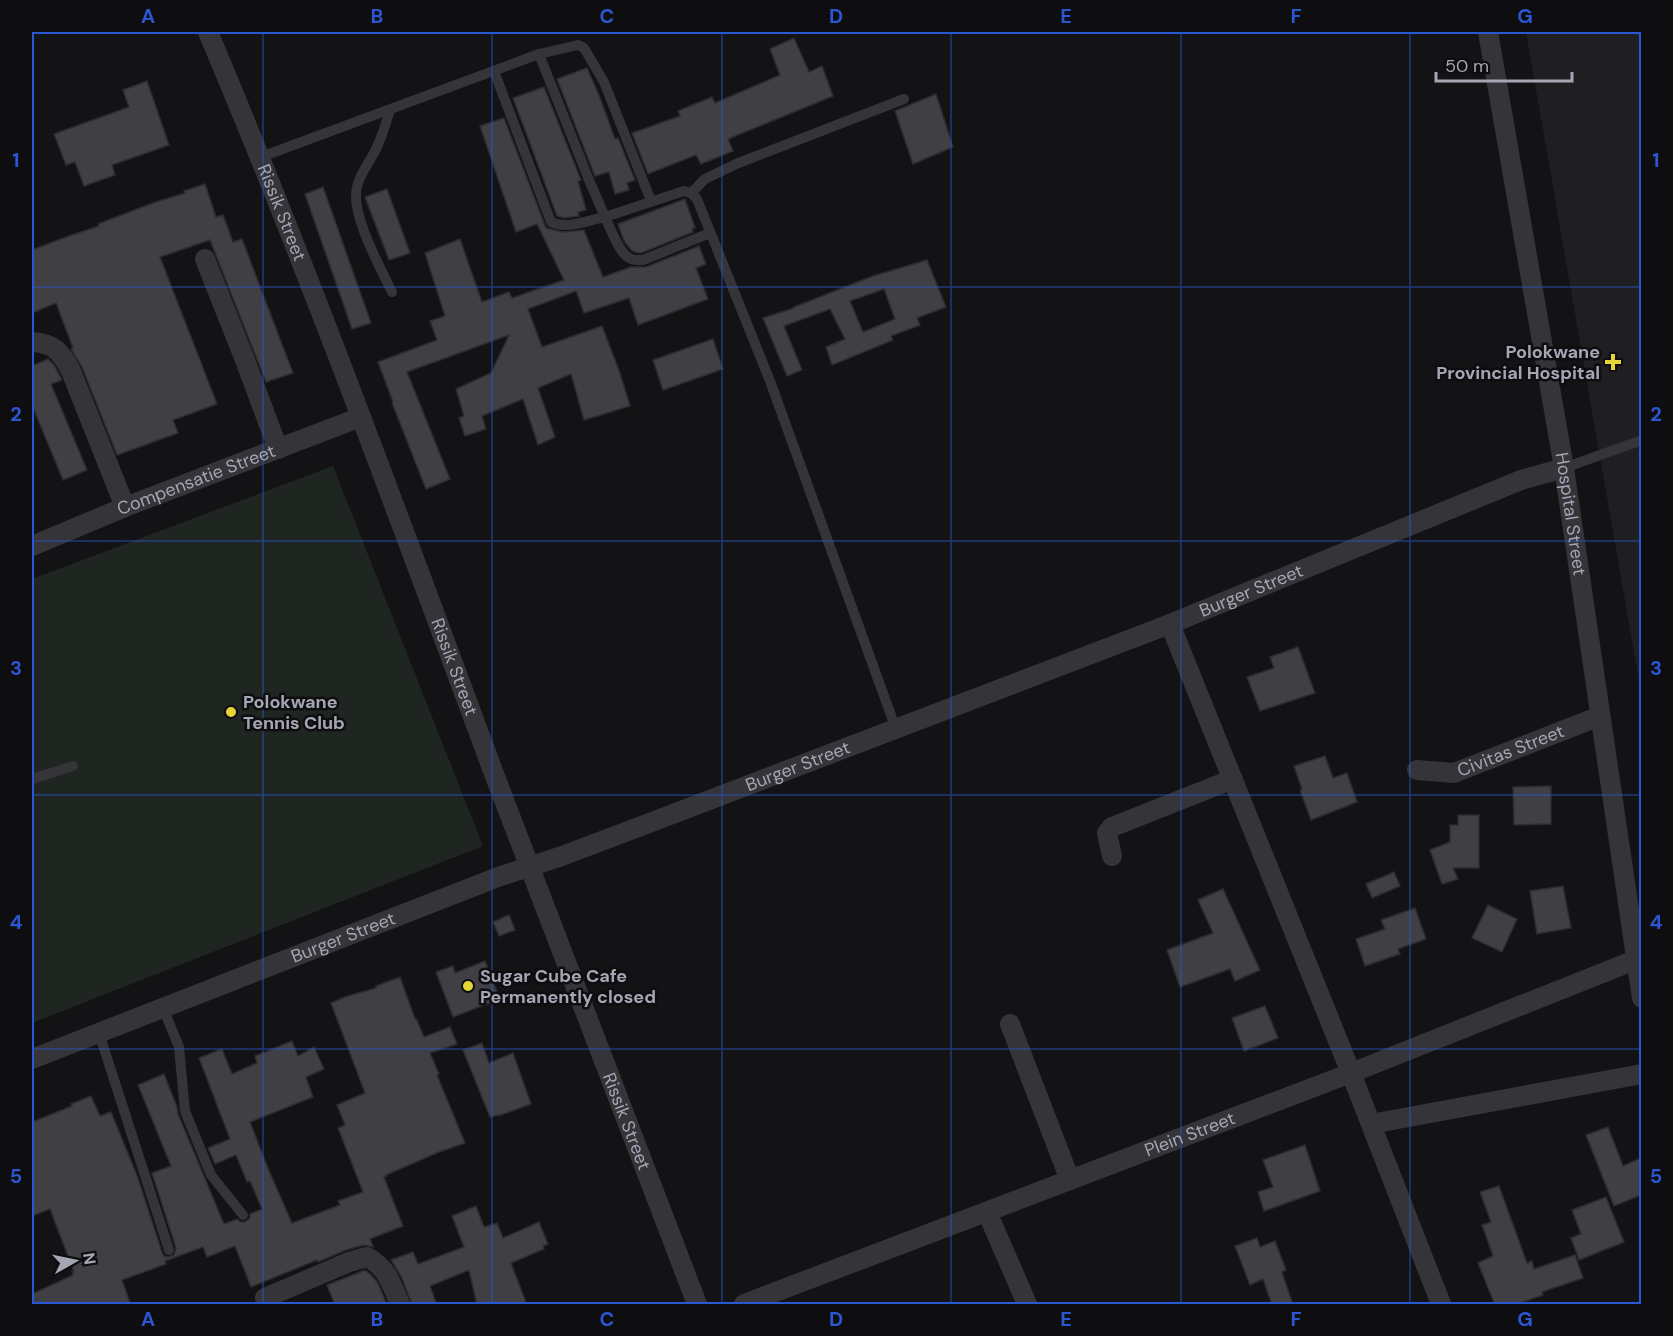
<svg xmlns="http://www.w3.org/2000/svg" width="1673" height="1336" font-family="'DM Sans',sans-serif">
<rect width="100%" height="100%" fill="#131214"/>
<polygon fill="#1f1e21" points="1526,32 1641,32 1641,693"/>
<polygon fill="#1f2621" points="333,466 483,846 32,1023 32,579"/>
<g fill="#3f3f44" stroke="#2d2c30" stroke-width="1.5" fill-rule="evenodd">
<polygon points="794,38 809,72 822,66 833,96 728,139 733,151 701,164 696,155 648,174 632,133 680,116 678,111 712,97 715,103 780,75 770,49"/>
<polygon points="587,68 599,95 615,139 618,138 635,180 627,183 629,190 615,194 609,172 595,176 557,79"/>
<polygon points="147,81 169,145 112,165 115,175 84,186 75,162 66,165 54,134 129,107 123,90"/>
<polygon points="544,87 581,180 578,181 586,210 578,212 579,216 564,218 557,216 513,98"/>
<polygon points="936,94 953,147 913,164 895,111"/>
<polygon points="504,118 546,228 563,232 584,230 603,277 631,267 646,267 699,246 706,264 696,268 708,299 638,325 629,298 584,313 576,291 528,309 542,347 602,326 620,373 630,406 584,420 571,374 538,388 555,437 538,445 523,399 482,416 486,429 465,436 459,418 464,416 456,389 491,373 509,335 407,372 450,479 426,489 392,403 393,402 378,362 437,340 430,321 445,316 425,253 460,239 482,302 509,292 512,298 564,280 537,224 516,232 480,126"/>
<polygon points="205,184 216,217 223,215 233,242 242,239 293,373 266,382 210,240 160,257 217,404 173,420 178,433 117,455 82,367 71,349 73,348 56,303 32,313 32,250 69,236 99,226 98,224 153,203 185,193 184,191"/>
<polygon points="323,187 371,323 352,329 305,194"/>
<polygon points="387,189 410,253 389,260 365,197"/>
<polygon points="685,199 695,228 692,229 693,232 641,253 635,252 631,250 624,241 618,224"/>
<path d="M 927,260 L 946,307 L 917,318 L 920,325 L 891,336 L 893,340 L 832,365 L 826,347 L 845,339 L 830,309 L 784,326 L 802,370 L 787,376 L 763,318 L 794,308 L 794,307 L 873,276 ZM 884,289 L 895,319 L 863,332 L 850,301 Z"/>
<polygon points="713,339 723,369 663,390 653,360"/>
<polygon points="48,359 54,365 62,380 51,384 87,470 63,480 32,405 32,366"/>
<polygon points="1298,647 1315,693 1260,711 1247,677 1274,668 1270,657"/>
<polygon points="1325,756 1333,778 1347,773 1357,802 1311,820 1300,790 1302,789 1294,766"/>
<polygon points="1551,786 1551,824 1514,825 1513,787"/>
<polygon points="1458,815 1479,815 1479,868 1453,868 1458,879 1442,884 1430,850 1450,842 1450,825 1458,825"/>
<polygon points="1394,872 1400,886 1372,898 1366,884"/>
<polygon points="1563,886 1571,928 1537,934 1530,891"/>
<polygon points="1223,889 1260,970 1235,981 1230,969 1180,987 1167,950 1213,933 1198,900"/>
<polygon points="1488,905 1517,919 1502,952 1472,938"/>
<polygon points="1415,908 1426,939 1398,949 1400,954 1365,966 1356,939 1385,929 1381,920"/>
<polygon points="509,915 515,930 499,936 493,922"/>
<polygon points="485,961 500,999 453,1017 436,972 453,966 455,973"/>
<polygon points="400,977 415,1019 416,1018 424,1037 450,1027 457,1044 430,1053 439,1074 437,1075 465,1143 439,1152 386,1175 387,1176 384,1177 403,1226 370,1239 373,1247 364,1245 346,1250 318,1262 317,1260 251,1287 235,1246 207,1257 203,1247 165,1261 166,1264 122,1280 131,1305 32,1305 32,1294 73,1275 72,1272 74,1272 50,1209 32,1216 32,1122 72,1106 71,1104 91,1096 100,1116 111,1112 138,1178 162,1252 164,1256 168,1257 174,1255 176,1248 152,1173 171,1166 138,1085 164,1074 177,1107 178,1114 224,1224 237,1219 241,1222 245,1222 250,1218 250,1214 262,1209 250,1181 247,1182 236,1155 215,1164 208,1148 230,1139 199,1058 222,1049 232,1074 257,1063 255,1056 292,1041 298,1056 314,1047 324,1069 306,1077 313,1097 250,1122 270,1173 292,1223 340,1205 338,1201 363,1192 338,1128 345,1125 337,1105 365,1093 331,1003 345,997 376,988 376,986"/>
<polygon points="1265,1006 1278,1038 1244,1051 1232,1018"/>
<polygon points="482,1043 489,1063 513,1053 531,1104 498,1116 498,1115 490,1117 463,1050"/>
<polygon points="1608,1127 1623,1166 1641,1158 1641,1195 1614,1206 1586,1135"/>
<polygon points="1305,1145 1320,1191 1264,1211 1258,1192 1273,1187 1263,1160"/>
<polygon points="1499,1186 1527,1263 1532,1261 1534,1269 1575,1255 1583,1278 1542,1292 1543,1295 1514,1305 1495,1305 1478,1263 1493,1256 1482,1225 1491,1222 1480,1192"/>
<polygon points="1606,1197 1624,1242 1579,1260 1571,1238 1581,1234 1572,1210"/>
<polygon points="476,1206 484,1227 497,1223 503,1238 539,1222 548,1244 543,1246 544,1249 511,1263 527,1305 477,1305 469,1270 430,1286 437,1305 412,1305 402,1278 391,1260 413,1252 418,1264 464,1247 452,1216"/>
<polygon points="1257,1238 1260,1247 1275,1241 1286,1270 1282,1272 1293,1305 1272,1305 1263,1279 1250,1285 1235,1246"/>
<polygon points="365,1270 371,1275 378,1283 387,1305 335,1305 327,1285"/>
</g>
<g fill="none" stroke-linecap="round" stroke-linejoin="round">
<g stroke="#343439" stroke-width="10">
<polyline points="539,54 589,180 605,217 684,191 691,193 697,199 770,381 896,729"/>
<path d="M 494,71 L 551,222 C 567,230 588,220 605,217 C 610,227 619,253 629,258 C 634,261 638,260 643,260 L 710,233"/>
<path d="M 390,110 C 386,123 382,137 376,149 C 370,162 360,173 357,187 C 350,213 380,267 392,292"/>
<polyline points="261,157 539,54 578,45 584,48 604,82 651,201"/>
<polyline points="691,193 705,179 736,164 904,99"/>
<polyline points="1564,468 1642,440"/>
<polyline points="32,779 73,766"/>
<polyline points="163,1008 179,1047 185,1111 211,1175 243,1215"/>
<polyline points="99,1033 169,1250"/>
</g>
<g stroke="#343439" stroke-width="20">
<path id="s1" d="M 208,32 C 312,278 403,529 496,779 C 562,955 630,1130 697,1304"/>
<path id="s2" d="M 1488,32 L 1564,468 L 1642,998"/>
<polyline points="205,259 245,360 278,449"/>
<path d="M 32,342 C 54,343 61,352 71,371 L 125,507"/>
<path id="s3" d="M 32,546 L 125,507 L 361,417"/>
<polyline points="1170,624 1351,1073 1441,1304"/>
<path id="s4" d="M 1417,770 L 1454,773 L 1600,716"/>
<polyline points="1112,856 1107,833 1112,827 1233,779"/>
<polyline points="1010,1024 1070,1180"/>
<path id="s5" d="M 32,1059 L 498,877 L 562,856 L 644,825 L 1170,624 L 1521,480 L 1564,468"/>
<polyline points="1371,1124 1642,1074"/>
<polyline points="987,1212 1027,1304"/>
<path d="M 265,1298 L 349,1262 L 367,1257 C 388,1268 391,1284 400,1304"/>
<path id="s6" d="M 744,1304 L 1351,1073 L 1635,960"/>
</g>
</g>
<path fill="none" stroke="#2b57d4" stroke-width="1.5" stroke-opacity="0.55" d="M 263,32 L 263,1304M 492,32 L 492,1304M 722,32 L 722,1304M 951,32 L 951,1304M 1181,32 L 1181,1304M 1410,32 L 1410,1304M 32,287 L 1642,287M 32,541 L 1642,541M 32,795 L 1642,795M 32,1049 L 1642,1049"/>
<g fill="#e6d539" stroke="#0e0d0f" stroke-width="2">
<path d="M1610 353h6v6h6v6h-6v6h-6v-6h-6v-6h6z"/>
<circle cx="231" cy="712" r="6"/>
<circle cx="468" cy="986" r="6"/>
</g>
<g text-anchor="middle" stroke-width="5" stroke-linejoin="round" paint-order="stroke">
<g font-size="18" fill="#a5a6b3" stroke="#0e0d0f">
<text dy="6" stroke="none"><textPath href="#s1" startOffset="195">Rissik Street</textPath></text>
<text dy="6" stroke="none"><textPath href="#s3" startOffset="177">Compensatie Street</textPath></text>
<text dy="6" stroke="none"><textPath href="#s2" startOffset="489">Hospital Street</textPath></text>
<text dy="6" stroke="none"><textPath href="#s5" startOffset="1306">Burger Street</textPath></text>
<text dy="6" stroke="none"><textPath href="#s1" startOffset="681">Rissik Street</textPath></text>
<text dy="6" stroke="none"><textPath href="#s4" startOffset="98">Civitas Street</textPath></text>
<text dy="6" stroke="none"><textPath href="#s5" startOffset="820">Burger Street</textPath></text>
<text dy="6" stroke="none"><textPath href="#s5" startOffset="334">Burger Street</textPath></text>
<text dy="6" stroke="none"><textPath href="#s1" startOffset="1167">Rissik Street</textPath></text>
<text dy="6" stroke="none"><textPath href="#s6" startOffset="477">Plein Street</textPath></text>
</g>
<g font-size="18" font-weight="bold" fill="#a5a6b3" stroke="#0e0d0f" text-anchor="start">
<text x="1600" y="358" text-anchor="end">Polokwane<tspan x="1600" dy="21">Provincial Hospital</tspan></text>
<text x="243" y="708">Polokwane<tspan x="243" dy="21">Tennis Club</tspan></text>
<text x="480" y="982">Sugar Cube Cafe<tspan x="480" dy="21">Permanently closed</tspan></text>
</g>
</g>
<rect width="1673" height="1336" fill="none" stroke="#0e0d0f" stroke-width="66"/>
<g transform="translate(75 1261) rotate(81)" stroke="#0e0d0f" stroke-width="4.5" paint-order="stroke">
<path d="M0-4.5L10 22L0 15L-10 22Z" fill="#a5a6b3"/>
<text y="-9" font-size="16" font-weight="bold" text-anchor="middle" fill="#a5a6b3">N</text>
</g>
<path d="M1436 72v9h136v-9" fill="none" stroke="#a5a6b3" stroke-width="3"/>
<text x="1445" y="72" font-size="18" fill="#a5a6b3" stroke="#0e0d0f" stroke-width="4.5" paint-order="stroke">50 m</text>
<rect x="33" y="33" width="1607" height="1270" fill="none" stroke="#2b57d4" stroke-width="2"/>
<g font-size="20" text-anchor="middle" font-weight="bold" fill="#2b57d4">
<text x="148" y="23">A</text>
<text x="377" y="23">B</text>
<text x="607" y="23">C</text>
<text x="836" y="23">D</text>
<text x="1066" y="23">E</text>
<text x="1296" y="23">F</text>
<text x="1525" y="23">G</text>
<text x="16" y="167">1</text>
<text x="1656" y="167">1</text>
<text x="16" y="421">2</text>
<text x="1656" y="421">2</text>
<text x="16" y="675">3</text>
<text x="1656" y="675">3</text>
<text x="16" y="929">4</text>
<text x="1656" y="929">4</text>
<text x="16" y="1183">5</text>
<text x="1656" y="1183">5</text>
<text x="148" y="1326">A</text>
<text x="377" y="1326">B</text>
<text x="607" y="1326">C</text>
<text x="836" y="1326">D</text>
<text x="1066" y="1326">E</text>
<text x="1296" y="1326">F</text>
<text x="1525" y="1326">G</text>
</g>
</svg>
